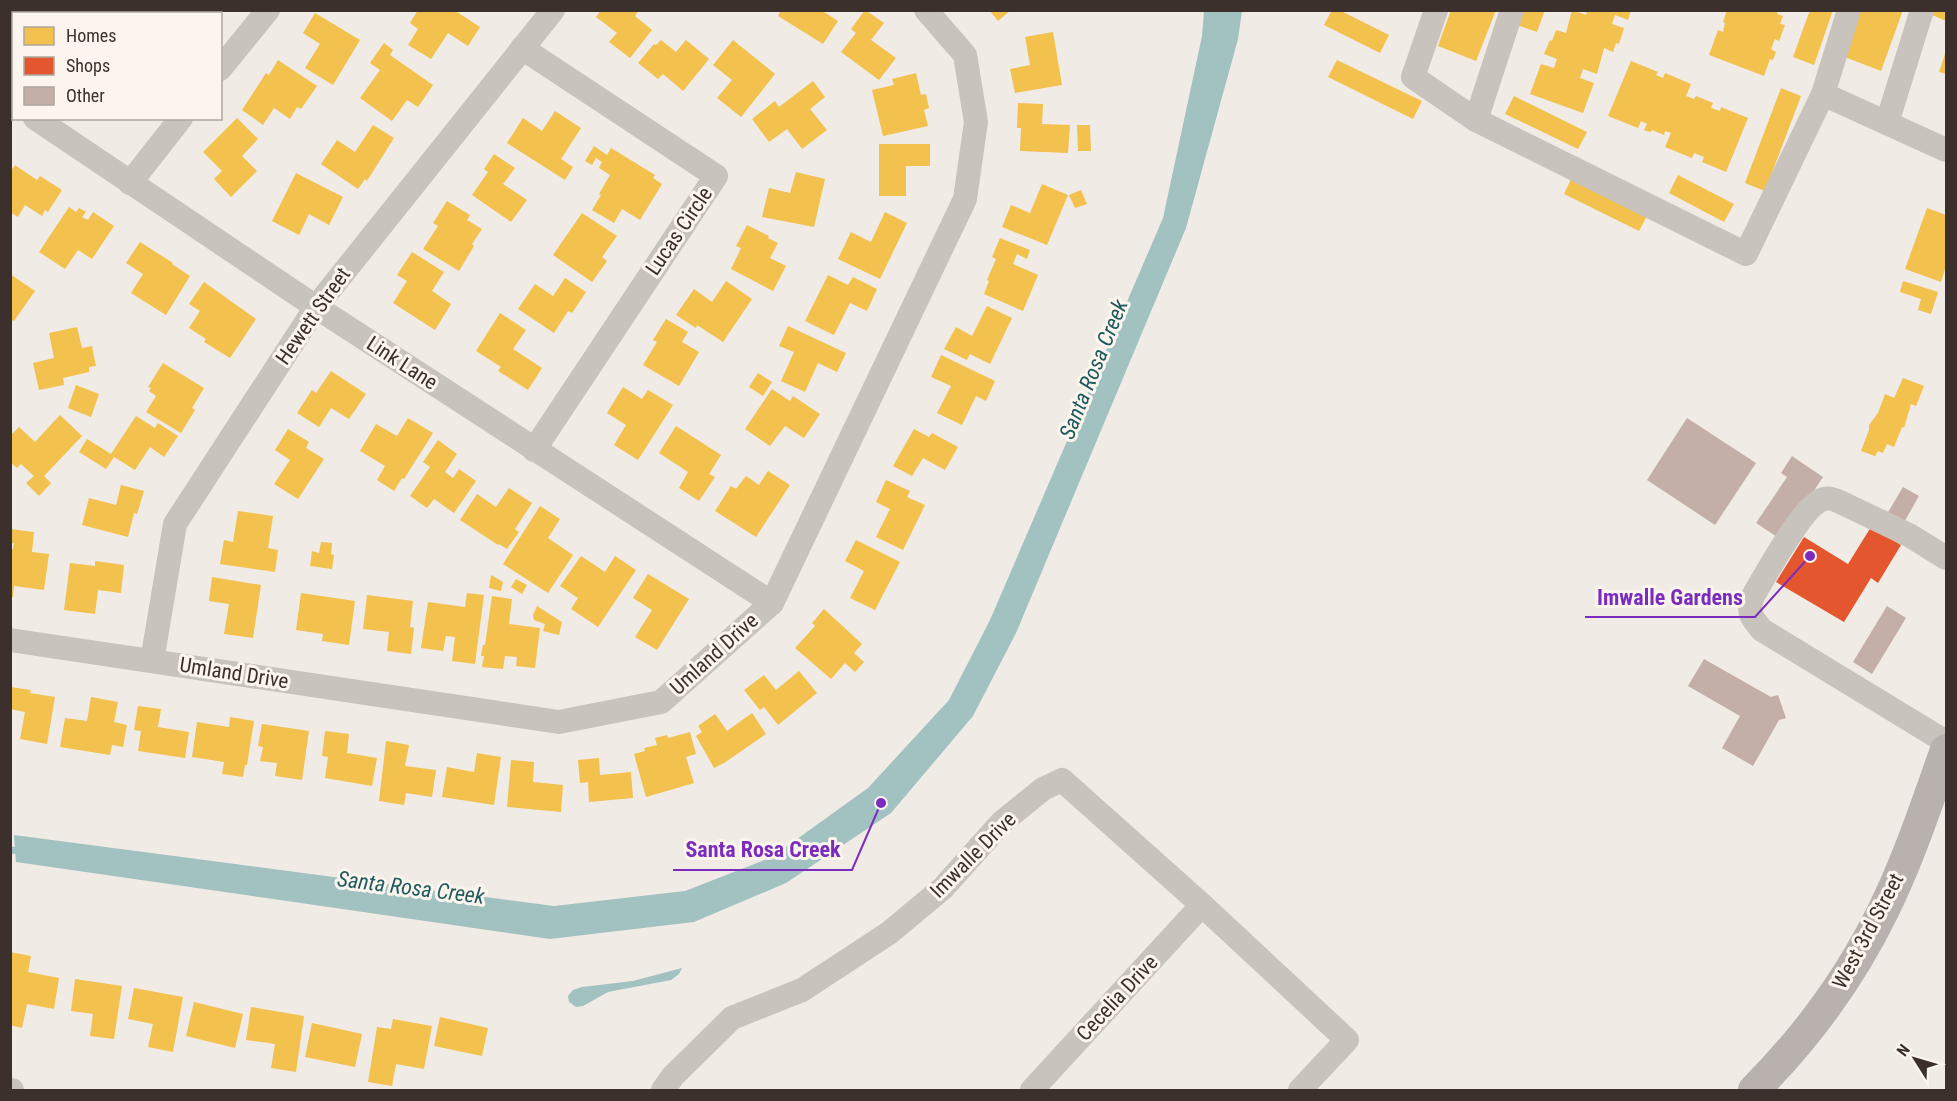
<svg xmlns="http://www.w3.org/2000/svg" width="1957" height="1101" font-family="'Roboto Condensed',sans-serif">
<rect width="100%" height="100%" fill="#f0ebe5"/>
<g fill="#a1c2c1">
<polygon points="1204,11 1242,11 1238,39 1186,228 1016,633 973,716 891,813 786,883 694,922 550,939 16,862 14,835 554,906 685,891 772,857 868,788 949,700 990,620 1163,218 1202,36"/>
<polygon points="682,968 679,974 671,980 608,992 583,1006 576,1007 569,1002 568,996 573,990 582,987 633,981"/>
</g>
<g fill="#f2c14e">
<polygon points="181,10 199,10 203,14 179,14"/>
<polygon points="418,10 454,10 480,27 468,46 448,33 431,59 408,45 418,29 410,23"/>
<polygon points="601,10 639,10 635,16 652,30 630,58 609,42 617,33 596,17"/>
<polygon points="781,10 821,10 838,21 823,44 778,16"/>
<polygon points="865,10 884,23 871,40 896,58 879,80 841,52 856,33 851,29"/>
<polygon points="989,10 1011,10 998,21"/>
<polygon points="1332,10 1339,10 1389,35 1380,53 1324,25"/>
<polygon points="1451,10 1496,10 1476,61 1438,46"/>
<polygon points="1522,10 1545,10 1537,32 1517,25"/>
<polygon points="1572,10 1586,15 1587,10 1631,10 1628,20 1615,15 1612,24 1624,28 1619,44 1616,43 1613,52 1604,48 1597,74 1583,69 1580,78 1594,83 1583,113 1530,94 1541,64 1554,68 1557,59 1544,54 1550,40 1552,41 1556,30 1566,33"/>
<polygon points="1727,10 1778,10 1777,14 1783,16 1780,24 1785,25 1779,41 1775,39 1771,49 1776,52 1773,60 1770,59 1764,76 1709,55 1718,30 1723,32 1725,23 1723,22"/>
<polygon points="1810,10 1833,10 1814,65 1793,57"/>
<polygon points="1859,10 1903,10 1881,71 1842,56"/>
<polygon points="1932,10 1946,10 1946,21 1930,14"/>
<polygon points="315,13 360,40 333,85 305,68 320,44 303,33"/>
<polygon points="1053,32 1062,85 1015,93 1010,69 1030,65 1025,37"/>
<polygon points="661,40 676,52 686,40 709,59 683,91 663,74 658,79 638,63 654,44 656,45"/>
<polygon points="733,40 775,74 741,117 717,98 732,80 713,65"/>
<polygon points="384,43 393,50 390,55 433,85 418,107 407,100 392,121 360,98 380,70 370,63"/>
<polygon points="1946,51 1946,74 1939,72"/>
<polygon points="278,60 317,86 301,109 297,107 290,119 274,108 263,125 242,110 266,73 269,75"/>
<polygon points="1337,60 1422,101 1413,119 1328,77"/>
<polygon points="1631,61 1658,72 1656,75 1663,78 1665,73 1691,84 1686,96 1694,99 1696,96 1713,103 1711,108 1720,111 1721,107 1748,118 1726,172 1702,162 1704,157 1694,153 1692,158 1665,147 1671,133 1665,131 1664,135 1652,130 1650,132 1644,130 1647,124 1641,121 1638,128 1608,116"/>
<polygon points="916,73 921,95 926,94 929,108 924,110 928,126 883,136 872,90 894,85 892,79"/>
<polygon points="813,81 825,97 810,109 827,130 802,149 787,129 769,142 752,119 775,101 779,107"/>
<polygon points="1781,88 1801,96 1765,191 1745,183"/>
<polygon points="1514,96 1587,132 1578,149 1505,114"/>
<polygon points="1018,103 1043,104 1042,124 1070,125 1068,153 1020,151 1021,128 1017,128"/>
<polygon points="555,111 581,128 561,159 573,167 565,180 507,143 523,118 542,131"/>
<polygon points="237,118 258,139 242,156 257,171 231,197 214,179 222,171 203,152"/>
<polygon points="373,125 394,138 367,181 365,179 358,189 321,164 337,140 355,152"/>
<polygon points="1077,125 1090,125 1091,151 1078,151"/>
<polygon points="879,144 930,144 930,166 906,166 906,196 879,196"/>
<polygon points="594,146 607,155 611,148 655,175 653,178 662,184 640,220 622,209 614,223 592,210 601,195 599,194 610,175 599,168 602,162 596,158 592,165 585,161"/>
<polygon points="494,154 515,168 503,184 527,200 511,222 472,195 488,172 484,169"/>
<polygon points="15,165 37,180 40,176 62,190 48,212 45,210 42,216 25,205 18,217 10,212 10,172"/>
<polygon points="796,172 825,179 814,227 762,217 769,188 790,193"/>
<polygon points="296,173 343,197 329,225 309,214 299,235 272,221"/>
<polygon points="1573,175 1649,212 1639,231 1564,194"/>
<polygon points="1678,175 1734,204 1724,222 1669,193"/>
<polygon points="1042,184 1068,195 1047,245 1002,227 1011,205 1030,213"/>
<polygon points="1081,190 1087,204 1075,208 1069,195"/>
<polygon points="447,201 470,215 467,220 482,229 472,244 474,246 459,271 423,249 438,226 433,223"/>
<polygon points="69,207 76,212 79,208 86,212 82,217 88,220 93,212 114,226 92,259 78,250 65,269 39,252"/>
<polygon points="1927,208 1946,215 1946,266 1941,282 1905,269"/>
<polygon points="885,212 907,223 880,279 838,259 851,232 871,242"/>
<polygon points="582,213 617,236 602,257 607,261 592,282 553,255"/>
<polygon points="747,225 769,236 768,238 778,243 770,258 786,266 773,291 731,269 741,248 736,246"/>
<polygon points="1000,238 1030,250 1027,259 1017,254 1013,264 1038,275 1023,311 984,294 989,281 987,280 996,259 992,257"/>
<polygon points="140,242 173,263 172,264 190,276 166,315 131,293 143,274 126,263"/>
<polygon points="412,252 444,272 432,291 451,304 435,330 393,303 407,281 397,275"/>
<polygon points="10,274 35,291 14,321 10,319"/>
<polygon points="828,275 848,285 853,277 877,289 867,311 850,303 834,335 805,321"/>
<polygon points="565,278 586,292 572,313 568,311 554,333 518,309 535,284 553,296"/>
<polygon points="726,281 752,299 723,342 697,325 696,328 676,315 694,289 712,302"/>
<polygon points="1903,281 1938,292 1931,314 1918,310 1921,299 1900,292"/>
<polygon points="204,282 256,319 230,358 204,342 206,339 189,328 200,311 189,304"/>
<polygon points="987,306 1012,318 990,364 970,354 967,360 944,349 956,327 972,336"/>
<polygon points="500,313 526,330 513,349 542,368 528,390 498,371 501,367 476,351"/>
<polygon points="666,319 688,332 682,342 699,352 679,386 643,365 657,342 653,340"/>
<polygon points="788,326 846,353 837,372 818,363 805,392 781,381 794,352 779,346"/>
<polygon points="77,327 82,348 92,346 96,366 89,367 89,372 63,378 64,385 39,390 33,363 54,358 49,333"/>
<polygon points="941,355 995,381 986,401 976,396 962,425 937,413 951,386 931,377"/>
<polygon points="163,363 204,388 192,408 195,410 181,433 146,412 156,396 149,391 151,388 148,387"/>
<polygon points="331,371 366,394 349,419 331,408 319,427 297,413 312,390 316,393"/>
<polygon points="758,373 772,382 763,396 749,387"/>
<polygon points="1903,378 1924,386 1916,406 1911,404 1904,428 1902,427 1894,447 1887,444 1883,453 1878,451 1875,456 1861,451 1869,430 1869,425 1878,413 1885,394 1894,398"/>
<polygon points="76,385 99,394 91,417 68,408"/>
<polygon points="623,387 642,399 648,390 673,405 638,460 614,445 626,425 607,413"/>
<polygon points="772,389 790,401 793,396 820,414 804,438 785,426 770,446 745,429"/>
<polygon points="60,415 82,436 44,476 51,483 39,496 26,483 34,476 21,464 17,468 10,462 10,436 19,427 35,442"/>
<polygon points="136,416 155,428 158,423 178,436 164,457 150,447 135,470 114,457 106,469 79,452 87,439 111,454"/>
<polygon points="408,418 433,433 404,479 402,478 394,491 377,480 385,466 360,451 376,424 397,436"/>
<polygon points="676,426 721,455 709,474 715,477 699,501 679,488 688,472 659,453"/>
<polygon points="288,429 309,442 306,448 324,459 298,499 274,484 290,460 275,450"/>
<polygon points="914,429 929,437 932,433 958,447 945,470 923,458 912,476 893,466"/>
<polygon points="438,440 457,454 445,472 453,478 459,469 476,481 454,513 434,499 427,508 410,496 430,467 423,462"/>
<polygon points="768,471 790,485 756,537 715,511 731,486 736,489 746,476 759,485"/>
<polygon points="886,480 910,491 907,497 925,505 903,550 876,537 890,509 876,502"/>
<polygon points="121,485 144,491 137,514 134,513 128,537 82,525 89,498 116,505"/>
<polygon points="509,488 532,503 515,529 519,532 507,549 499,544 498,545 460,520 477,494 496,507"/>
<polygon points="540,506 560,519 548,538 573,555 548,593 503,564"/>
<polygon points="238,511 273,516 268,548 278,550 275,572 220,564 224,540 233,542"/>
<polygon points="10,529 34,532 32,552 49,554 44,590 14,586 13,597 10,597 10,549 13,549 14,543 10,543"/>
<polygon points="856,540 900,562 875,610 850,598 864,571 845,561"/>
<polygon points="321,542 332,543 331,554 334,555 332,569 310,566 312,551 319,553"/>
<polygon points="581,556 605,572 615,556 636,570 598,627 571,609 578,598 560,586"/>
<polygon points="95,561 124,565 121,593 98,590 95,614 64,610 70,563 95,566"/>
<polygon points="648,574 689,599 657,650 635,637 652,610 633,598"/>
<polygon points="491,575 503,582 501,591 489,588"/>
<polygon points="212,577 261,585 253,638 224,634 229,604 209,601"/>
<polygon points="516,579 527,585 522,594 511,587"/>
<polygon points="301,593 355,601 349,645 322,641 323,634 296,630"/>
<polygon points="467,593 484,595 475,664 452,661 455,637 446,636 443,651 421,648 428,602 465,607"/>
<polygon points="367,595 413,601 410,627 414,628 411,654 387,651 389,632 363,629"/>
<polygon points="492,596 512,599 509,624 540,628 535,668 516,666 517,657 505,656 503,669 482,667 484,656 481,656 483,645 485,645"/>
<polygon points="537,606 562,622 559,635 543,631 545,624 534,620 533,615"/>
<polygon points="824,609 862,644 854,653 864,662 855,672 845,663 831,679 795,648 815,626 812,623"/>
<polygon points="799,671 817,693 778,725 764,707 760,710 744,690 764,675 776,690"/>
<polygon points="10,687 31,690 30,693 55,697 47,744 20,739 25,712 10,709"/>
<polygon points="91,697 118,702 114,722 127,725 123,747 112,745 110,755 60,747 65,718 87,721"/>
<polygon points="138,706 161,709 158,727 189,732 185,758 138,751 141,731 134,730"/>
<polygon points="752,713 766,734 724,763 714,768 696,736 702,732 698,726 715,714 727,731"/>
<polygon points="230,717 254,721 247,765 245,765 243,777 222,774 224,762 192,757 197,722 229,727"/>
<polygon points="262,724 309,731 302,780 275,776 277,763 260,761 263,747 258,746"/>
<polygon points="325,731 349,734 347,753 377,758 372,786 325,778 328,757 322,756"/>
<polygon points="690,732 696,754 686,757 694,783 646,797 634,754 645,751 644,748 657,745 655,738 667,735 668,738"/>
<polygon points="386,741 409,745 405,766 436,770 432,797 406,793 404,805 379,801"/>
<polygon points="477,753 501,757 494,805 442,797 447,767 474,772"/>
<polygon points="599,758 600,775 631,772 633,798 589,802 588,782 580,783 578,760"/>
<polygon points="511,760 534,762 533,782 563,785 561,812 507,807"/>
<polygon points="10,952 31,956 28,972 59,978 54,1009 27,1004 22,1028 10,1025"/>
<polygon points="75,979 122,986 114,1039 90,1036 93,1014 71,1011"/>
<polygon points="134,988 183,997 173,1052 148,1047 153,1024 128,1019"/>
<polygon points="194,1002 243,1014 235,1048 186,1036"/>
<polygon points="251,1007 304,1016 296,1072 271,1068 275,1044 246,1040"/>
<polygon points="440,1017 488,1028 482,1056 434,1046"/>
<polygon points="393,1019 432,1026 424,1069 396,1064 392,1086 368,1082 377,1027 391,1029"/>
<polygon points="312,1023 362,1034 355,1067 305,1057"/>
</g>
<polygon fill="#e4572e" points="1871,527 1901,545 1878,583 1871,578 1844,622 1776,582 1804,537 1848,564"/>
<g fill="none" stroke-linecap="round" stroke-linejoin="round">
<polyline stroke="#a1c2c1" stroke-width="7" points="10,850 23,851"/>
</g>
<g fill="#c3afa7">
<polygon points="1687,418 1756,463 1715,525 1647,480"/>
<polygon points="1792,456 1823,477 1782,540 1756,523 1787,477 1781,473"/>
<polygon points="1903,487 1919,496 1903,524 1887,514"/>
<polygon points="1887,606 1906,618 1872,674 1853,662"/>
<polygon points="1704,659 1771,697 1778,695 1786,718 1779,720 1753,766 1722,748 1740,716 1688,686"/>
</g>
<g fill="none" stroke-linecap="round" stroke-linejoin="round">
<g stroke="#c9c3be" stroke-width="24">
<polyline points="1436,10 1413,77 1476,120 1746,254 1823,94 1946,150"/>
<polyline points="522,48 716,176 534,450"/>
<polyline points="220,69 268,10"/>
<polyline points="1823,94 1849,10"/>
<polyline points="10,102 14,104"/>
<polyline points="35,118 316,307 772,603"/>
<polyline points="1476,120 1512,10"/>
<polyline points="1887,123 1922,10"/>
<polyline points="130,183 181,118"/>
<path d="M 1946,558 L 1909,535 L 1840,502 C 1833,499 1828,497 1821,500 C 1801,509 1766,574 1753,596 C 1747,613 1751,617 1762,630 L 1946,742"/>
<polyline points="10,640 559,722 661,702 772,603 965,199 976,122 965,55 926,10"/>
<polyline points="152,661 175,524 316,307 553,10"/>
<polyline points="10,1090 12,1090"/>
<polyline points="663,1090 673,1076 732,1018 802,990 889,933 943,888 1002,822 1043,789 1062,780 1202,905 1347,1040 1300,1090"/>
<polyline points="1032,1090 1202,905"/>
</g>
<path stroke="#b8b1ad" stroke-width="32" d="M 1754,1090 C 1807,1037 1851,977 1884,909 C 1909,858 1927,803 1946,750"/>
</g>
<g text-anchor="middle" stroke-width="6" stroke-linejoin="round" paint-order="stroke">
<g font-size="21" fill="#3b302b" stroke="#fbf5ee">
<text transform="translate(679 231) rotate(-56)" y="7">Lucas Circle</text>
<text transform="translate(313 316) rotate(-55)" y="7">Hewett Street</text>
<text transform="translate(402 363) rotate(33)" y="7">Link Lane</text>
<text transform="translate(714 654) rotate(-42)" y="7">Umland Drive</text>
<text transform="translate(234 673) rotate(9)" y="7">Umland Drive</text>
<text transform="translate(973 855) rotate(-45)" y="7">Imwalle Drive</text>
<text transform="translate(1868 931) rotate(-62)" y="7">West 3rd Street</text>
<text transform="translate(1117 998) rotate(-47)" y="7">Cecelia Drive</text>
</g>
<g font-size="22" font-style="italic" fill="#1f5a5e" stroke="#fbf5ee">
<text transform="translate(1093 369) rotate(-68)" y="8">Santa Rosa Creek</text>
<text transform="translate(411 887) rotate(7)" y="8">Santa Rosa Creek</text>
</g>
</g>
<path fill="none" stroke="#7b2cbf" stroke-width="2" d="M1810 556L1755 617H1585M881 803L852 870H673"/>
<g fill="#7b2cbf" stroke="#fbf5ee" stroke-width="2">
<circle cx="1810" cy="556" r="6"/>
<circle cx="881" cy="803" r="6"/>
</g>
<g font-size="22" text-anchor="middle" font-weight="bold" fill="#7b2cbf" stroke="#fbf5ee" stroke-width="6" stroke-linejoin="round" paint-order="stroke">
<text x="1670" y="605">Imwalle Gardens</text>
<text x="763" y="857">Santa Rosa Creek</text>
</g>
<rect width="1957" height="1101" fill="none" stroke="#3b302b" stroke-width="24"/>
<rect x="12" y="12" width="210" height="108" fill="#fbf5ee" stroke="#aea6a0" stroke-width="1.5"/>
<rect x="24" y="27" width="30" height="18" fill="#f2c14e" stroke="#aea6a0" stroke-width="1.5"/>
<text x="66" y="42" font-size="18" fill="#3b302b">Homes</text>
<rect x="24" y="57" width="30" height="18" fill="#e4572e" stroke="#aea6a0" stroke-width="1.5"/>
<text x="66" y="72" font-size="18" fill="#3b302b">Shops</text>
<rect x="24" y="87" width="30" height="18" fill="#c3afa7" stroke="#aea6a0" stroke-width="1.5"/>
<text x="66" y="102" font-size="18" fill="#3b302b">Other</text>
<g transform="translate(1915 1059) rotate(307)" stroke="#fbf5ee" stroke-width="4.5" paint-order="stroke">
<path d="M0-4.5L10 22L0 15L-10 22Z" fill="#3b302b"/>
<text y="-9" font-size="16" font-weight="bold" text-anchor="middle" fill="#3b302b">N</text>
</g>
</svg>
